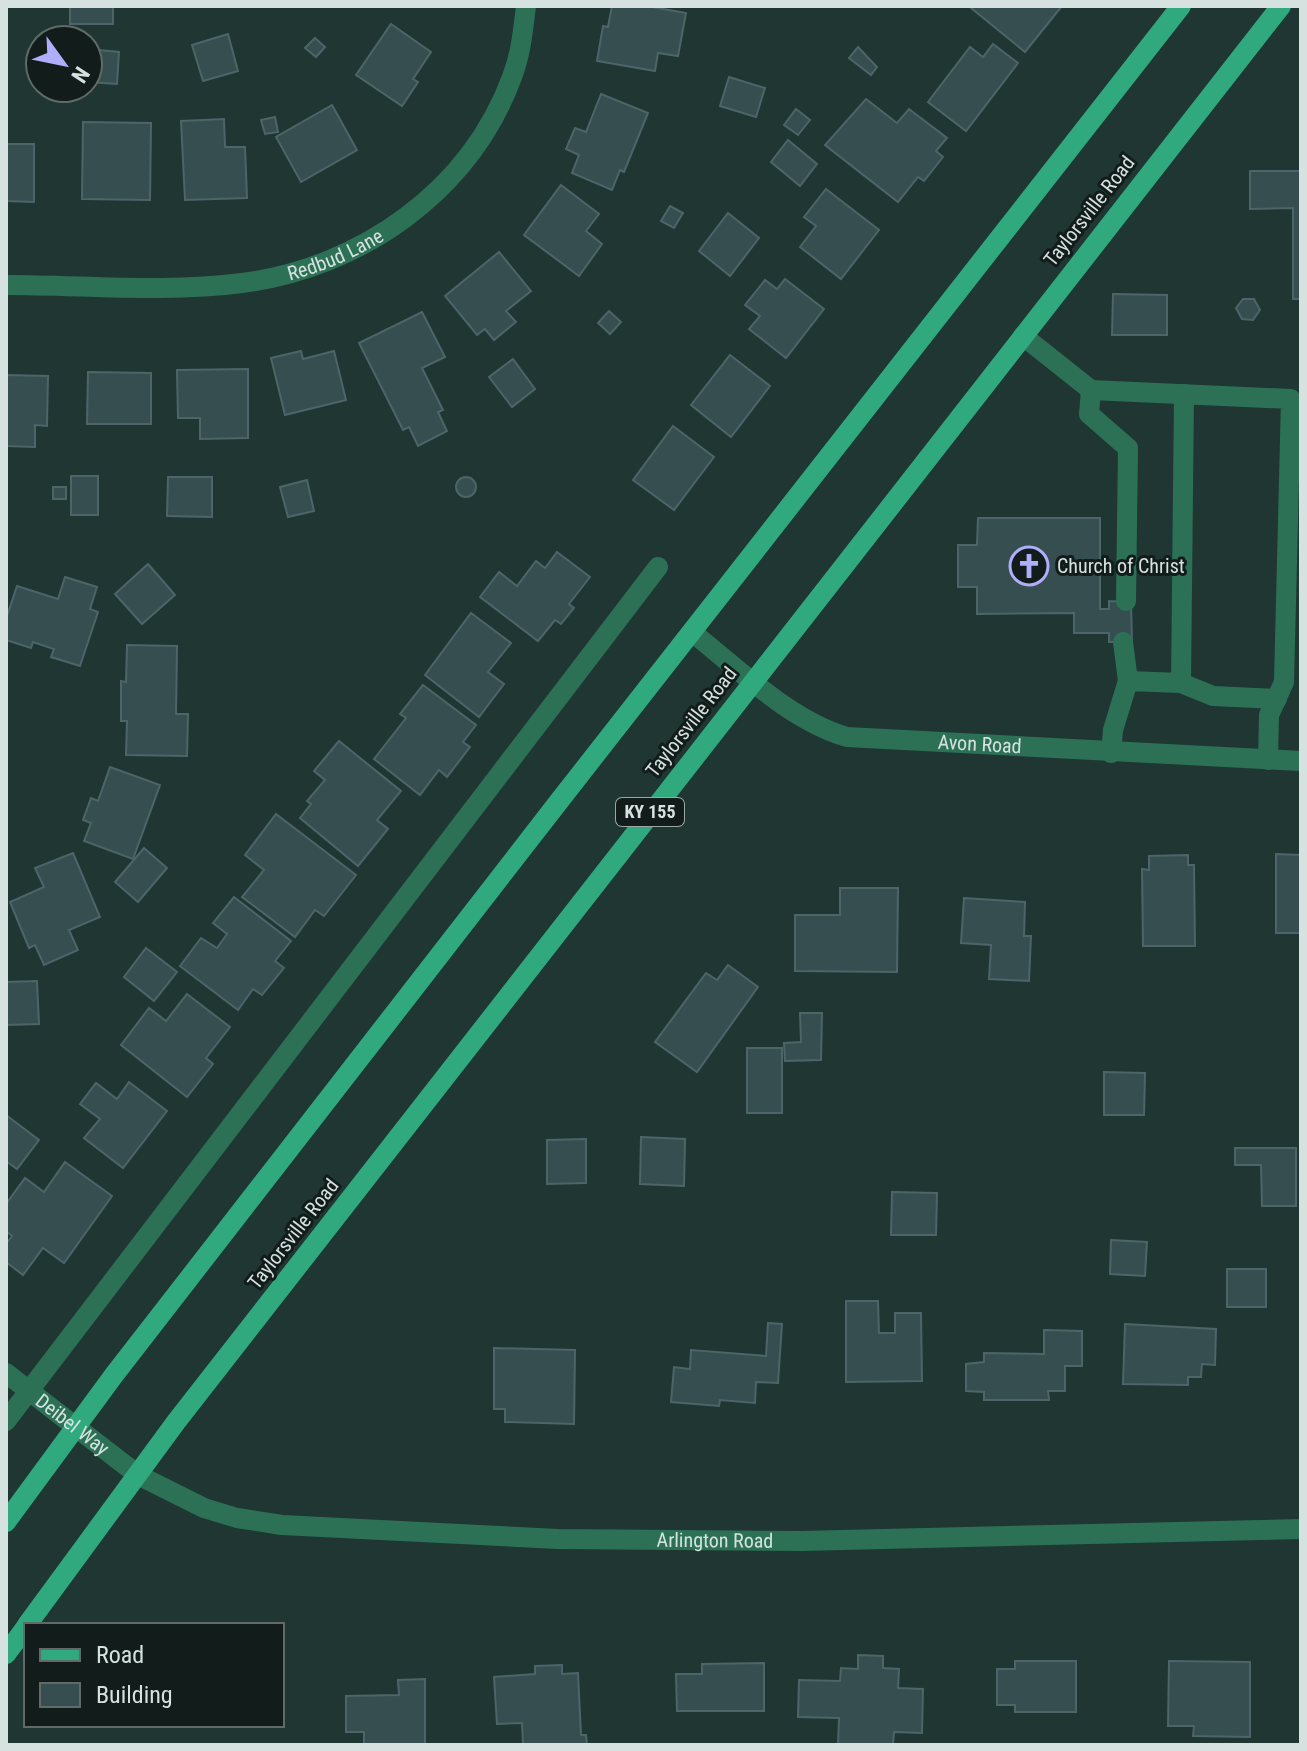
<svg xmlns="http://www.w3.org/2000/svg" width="1307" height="1751" font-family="'Roboto Condensed',sans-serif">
<rect width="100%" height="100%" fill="#1f3633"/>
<g fill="#364e50" stroke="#4c6568" stroke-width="2">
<rect x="70" y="6" width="43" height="18"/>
<polygon points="612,6 647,6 686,13 678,56 658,53 655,71 597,61 603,26 608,27"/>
<polygon points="973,6 1062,6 1025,52 971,8"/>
<polygon points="391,24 431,52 413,79 418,82 402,106 356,75"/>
<polygon points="228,34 238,71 203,81 192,45"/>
<polygon points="315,38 325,47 316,57 305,48"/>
<polygon points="993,44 1018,63 966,131 928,102 970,47 983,57"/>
<polygon points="858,47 877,67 871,75 849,58"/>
<polygon points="88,49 119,52 117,84 88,82"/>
<polygon points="729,77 765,88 756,117 720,106"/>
<polygon points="601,94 648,113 624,172 620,170 612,190 572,173 579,155 566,149 575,128 586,132"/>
<polygon points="866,99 897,123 909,109 947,138 936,151 943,157 924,181 918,177 898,202 825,145"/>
<polygon points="332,105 357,150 301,182 276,137"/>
<polygon points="796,109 810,120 798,135 784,125"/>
<polygon points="275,117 278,132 265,134 261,120"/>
<polygon points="224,119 225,147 245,147 247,198 185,200 181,121"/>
<polygon points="83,122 151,123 150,200 82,199"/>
<polygon points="788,140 817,164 800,186 771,162"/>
<polygon points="6,144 34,144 34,202 6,201"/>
<polygon points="1250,171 1301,171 1301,299 1293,299 1293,208 1250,209"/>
<polygon points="561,185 599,214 586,231 602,244 579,276 524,235"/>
<polygon points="826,189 879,230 841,279 800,247 816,226 804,217"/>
<polygon points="670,206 683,213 674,228 661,221"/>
<polygon points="728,213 759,238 730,276 699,251"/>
<polygon points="499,252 531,291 506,311 516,322 494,340 485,329 477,335 445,296"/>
<polygon points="785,279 824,309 786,358 749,329 760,316 745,305 765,280 777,289"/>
<polygon points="1113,294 1167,295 1167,335 1112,335"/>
<polygon points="1243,299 1254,299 1260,310 1253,320 1242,319 1236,308"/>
<polygon points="609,311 621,322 610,334 598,323"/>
<polygon points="422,312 445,357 422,368 443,410 438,412 447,431 418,446 409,427 403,430 359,343"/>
<polygon points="301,351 303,359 334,351 346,400 285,415 271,358"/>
<polygon points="730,355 770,386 731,437 691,405"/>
<polygon points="513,359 535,389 512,407 489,377"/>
<polygon points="248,369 248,438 200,439 200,418 178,418 177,370"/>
<polygon points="88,372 151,373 151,424 87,424"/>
<polygon points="6,375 48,376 47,426 35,425 35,447 6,446"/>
<polygon points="673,426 714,457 674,510 633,480"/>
<rect x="71" y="476" width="27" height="39"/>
<circle cx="466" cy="487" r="10"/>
<polygon points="168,477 212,477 212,517 167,516"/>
<polygon points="307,480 314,511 288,517 280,487"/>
<rect x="53" y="487" width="13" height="12"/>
<polygon points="978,518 1100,518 1100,609 1109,609 1109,601 1131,602 1132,642 1109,642 1109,633 1074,633 1074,613 977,614 977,587 958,587 958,545 977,545"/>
<polygon points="557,552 590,577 569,604 574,608 561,624 555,620 538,641 480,597 499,572 517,586 536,561 545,568"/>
<polygon points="148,564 175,595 142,624 115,594"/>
<polygon points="65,577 97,587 90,609 98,612 80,666 51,657 54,649 33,642 31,648 6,640 6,619 17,586 58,599"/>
<polygon points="471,613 511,643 488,672 504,684 479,717 425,675"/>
<polygon points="127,645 177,646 176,714 188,714 187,756 126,755 127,721 121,721 121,681 126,682"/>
<polygon points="423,685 476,725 463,742 470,747 447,777 439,770 420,795 374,759 406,718 400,714"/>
<polygon points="339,741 401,791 377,820 388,829 358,866 300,818 311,804 307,801 325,780 314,771"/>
<polygon points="110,767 160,785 133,859 84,841 91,823 83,820 91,798 98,801"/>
<polygon points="276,814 356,875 324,916 315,910 295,937 242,897 264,870 245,855"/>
<polygon points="144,848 167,868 138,902 115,882"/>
<polygon points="73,853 100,917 69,930 78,950 44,965 35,945 29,948 10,902 44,887 35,868"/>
<polygon points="1276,854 1301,855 1301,933 1276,933"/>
<polygon points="1188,855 1188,865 1194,865 1195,946 1143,946 1142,869 1149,870 1149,856"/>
<polygon points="840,888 898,888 897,972 795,971 795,915 840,915"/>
<polygon points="234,897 291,941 275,961 284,968 262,995 253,989 238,1010 180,966 201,938 217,948 227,934 213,923"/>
<polygon points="964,898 1025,902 1024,936 1031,936 1029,981 989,979 991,945 961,943"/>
<polygon points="146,948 177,972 154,1001 124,977"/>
<polygon points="728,965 758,987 697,1072 655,1042 706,973 717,980"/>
<polygon points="37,981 39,1024 6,1025 6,982"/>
<polygon points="187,994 230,1027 206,1058 213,1064 187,1097 121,1045 149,1008 166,1021"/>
<polygon points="800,1013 822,1013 821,1060 785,1061 784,1043 801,1042"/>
<rect x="747" y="1048" width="35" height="65"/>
<polygon points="1104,1072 1145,1073 1144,1115 1104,1115"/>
<polygon points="129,1082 167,1111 123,1168 84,1138 100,1119 80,1104 96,1083 117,1099"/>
<polygon points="6,1115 39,1140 17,1169 6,1161"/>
<polygon points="641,1137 685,1139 684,1186 640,1184"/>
<polygon points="586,1139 586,1183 547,1184 547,1140"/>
<polygon points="1235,1148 1296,1148 1296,1206 1262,1206 1261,1165 1235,1165"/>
<polygon points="65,1162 112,1196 64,1263 43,1248 23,1275 6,1262 6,1244 12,1236 6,1231 6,1204 25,1178 44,1192"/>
<polygon points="892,1192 937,1193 936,1235 891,1235"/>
<polygon points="1111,1240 1147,1242 1145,1276 1110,1274"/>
<rect x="1227" y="1269" width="39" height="38"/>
<polygon points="846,1301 878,1301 879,1333 895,1333 895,1313 921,1313 922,1381 846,1382"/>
<polygon points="768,1323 782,1324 778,1383 756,1382 755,1403 720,1400 719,1406 671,1402 674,1367 690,1369 691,1350 766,1356"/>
<polygon points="1125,1324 1216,1329 1215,1365 1202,1364 1201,1377 1188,1377 1188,1385 1123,1384"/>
<polygon points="1044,1330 1082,1331 1082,1366 1065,1366 1065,1391 1048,1391 1049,1400 984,1400 984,1392 966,1391 966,1364 984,1362 984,1353 1044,1354"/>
<polygon points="494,1348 575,1350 574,1424 505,1422 505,1409 494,1409"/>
<polygon points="858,1655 883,1656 883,1668 899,1669 898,1688 923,1689 922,1733 894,1732 893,1745 838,1745 839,1718 798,1717 799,1680 840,1681 841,1668 858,1669"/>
<polygon points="1015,1661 1076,1661 1076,1712 1015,1712 1015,1705 997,1705 997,1669 1015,1669"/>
<polygon points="1169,1661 1250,1662 1250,1737 1193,1736 1194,1726 1168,1726"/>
<polygon points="764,1663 764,1711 677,1711 676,1674 702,1674 702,1664"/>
<polygon points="562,1665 562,1674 578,1673 581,1735 586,1735 587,1745 523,1744 522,1723 497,1724 494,1677 535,1674 535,1666"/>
<polygon points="425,1679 425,1745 364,1745 364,1732 346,1732 346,1696 399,1695 398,1680"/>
</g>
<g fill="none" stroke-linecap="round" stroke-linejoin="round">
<g stroke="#2c7156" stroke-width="20">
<polyline points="1023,336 1091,390 1291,399 1284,682 1269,715 1268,760"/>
<polyline points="1091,390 1089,414 1128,448 1126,601"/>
<polyline points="1123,642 1128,681"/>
<polyline points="1181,683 1213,696 1277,699"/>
<polyline points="1111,753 1113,730 1128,681 1181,683 1184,394"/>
<polyline points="6,1421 658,567"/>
</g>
<g stroke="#2c7156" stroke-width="20">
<path id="s1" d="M 6,285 C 84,285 165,293 242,283 C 361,268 470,191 512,77 C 521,54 523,30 526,6"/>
<path id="s2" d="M 693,633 C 740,670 789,720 847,737 L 1301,761"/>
<path id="s3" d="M 6,1373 L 138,1475 L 204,1508 L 237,1518 L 282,1525 L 558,1539 L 801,1541 L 1301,1529"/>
</g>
<g stroke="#30a97e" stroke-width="20">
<polyline points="6,1522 114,1375 560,800 1181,6"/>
<polyline points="27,1625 176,1422 1281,6"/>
<polyline points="6,1654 26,1627"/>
</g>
</g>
<defs>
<g id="church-ring" transform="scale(2)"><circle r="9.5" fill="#121c1a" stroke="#afaefa" stroke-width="1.5"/><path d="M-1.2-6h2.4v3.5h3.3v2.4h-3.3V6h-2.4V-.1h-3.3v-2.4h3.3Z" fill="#afaefa"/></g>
</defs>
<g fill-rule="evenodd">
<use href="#church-ring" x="1029" y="566"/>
</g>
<g text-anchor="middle" stroke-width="6" stroke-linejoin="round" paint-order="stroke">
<rect fill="#121c1a" stroke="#9aa7a5" stroke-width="2" x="616" y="798" width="68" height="28" rx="6"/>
<g font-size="18" font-weight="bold" fill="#d5e2e0">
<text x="650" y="818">KY 155</text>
</g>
<g font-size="20" fill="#d5e2e0" stroke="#121c1a">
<text transform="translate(1089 211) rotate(-52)" y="7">Taylorsville Road</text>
<text dy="7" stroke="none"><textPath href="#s1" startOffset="334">Redbud Lane</textPath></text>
<text transform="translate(691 722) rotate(-52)" y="7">Taylorsville Road</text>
<text dy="7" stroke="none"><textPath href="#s2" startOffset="320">Avon Road</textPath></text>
<text transform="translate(293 1234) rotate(-52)" y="7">Taylorsville Road</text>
<text dy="7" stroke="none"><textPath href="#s3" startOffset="84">Deibel Way</textPath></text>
<text dy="7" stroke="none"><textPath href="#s3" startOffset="754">Arlington Road</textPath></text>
</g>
<g font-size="20" fill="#d5e2e0" stroke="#121c1a" text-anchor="start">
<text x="1057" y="573">Church of Christ</text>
</g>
</g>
<rect width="1307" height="1751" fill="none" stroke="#d5e2e0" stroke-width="16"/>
<rect x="24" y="1623" width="260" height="104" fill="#121c1a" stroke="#606b69" stroke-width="2"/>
<rect x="40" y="1649" width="40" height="12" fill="#30a97e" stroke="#606b69" stroke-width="2"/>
<text x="96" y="1663" font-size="24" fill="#d5e2e0">Road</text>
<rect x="40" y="1683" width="40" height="24" fill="#364e50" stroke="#606b69" stroke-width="2"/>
<text x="96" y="1703" font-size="24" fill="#d5e2e0">Building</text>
<g transform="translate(64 64) rotate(123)"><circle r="38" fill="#121c1a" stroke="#606b69" stroke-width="2"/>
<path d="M0-6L14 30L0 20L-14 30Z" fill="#afaefa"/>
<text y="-12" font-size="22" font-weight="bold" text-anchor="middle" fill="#d5e2e0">N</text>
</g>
</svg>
